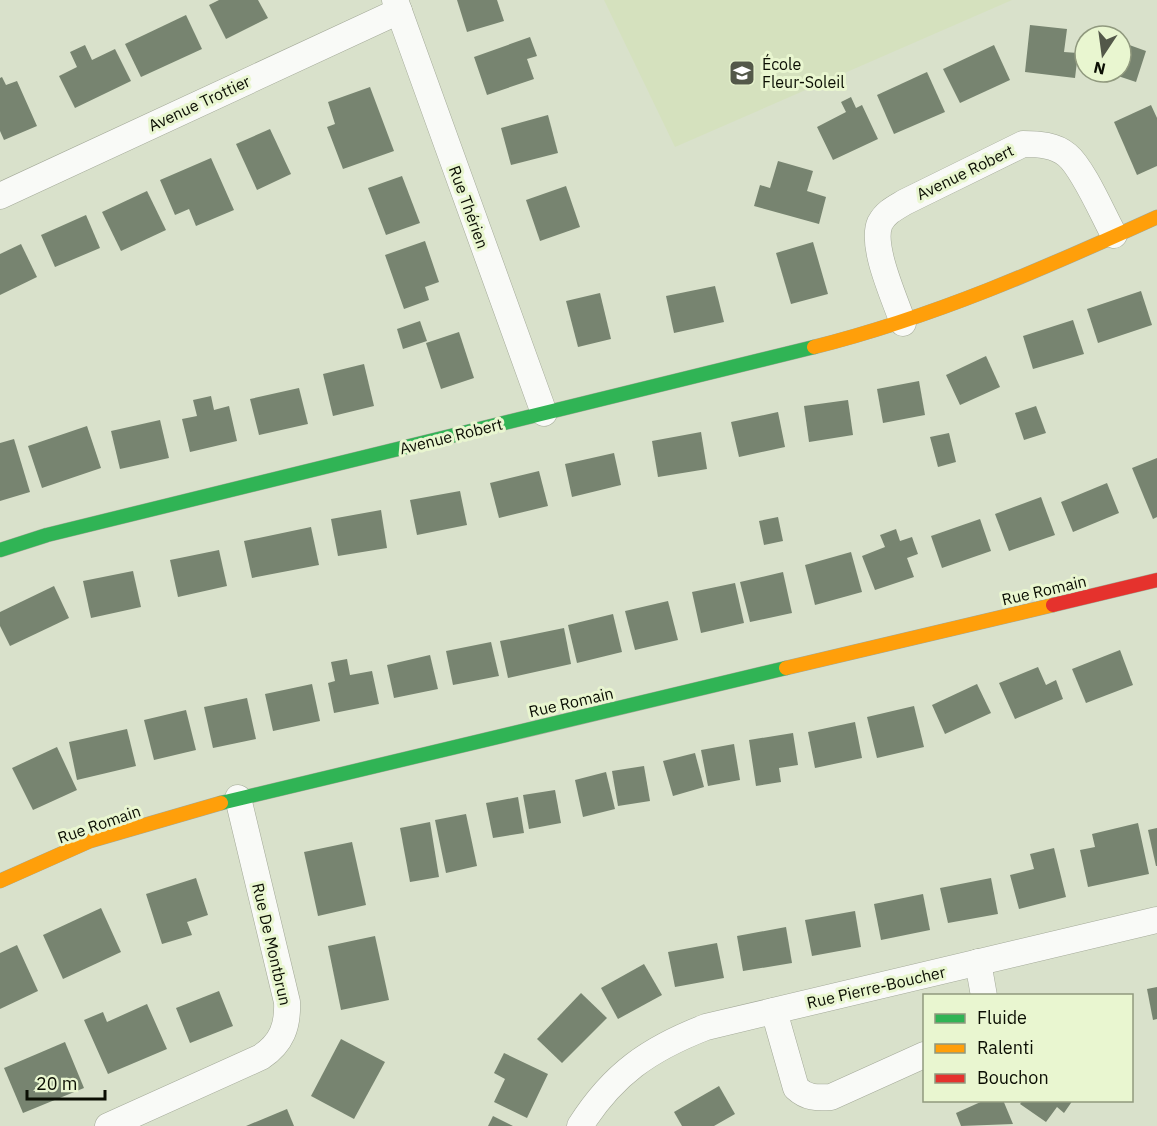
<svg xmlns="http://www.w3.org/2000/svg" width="1157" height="1126" font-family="'IBM Plex Sans',sans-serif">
<rect width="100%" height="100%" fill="#d9e1cb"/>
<polygon fill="#d5e1be" points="604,0 1012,0 675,147"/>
<g fill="#778470">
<polygon points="219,0 258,0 268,18 226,39 209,5"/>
<polygon points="457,0 497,0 504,21 467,32"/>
<polygon points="186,15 202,49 141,77 125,44"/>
<polygon points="1030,25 1067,29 1064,52 1078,53 1075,78 1025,72"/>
<polygon points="530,37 537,56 527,59 534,79 487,95 474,57"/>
<polygon points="1121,42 1146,51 1136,82 1106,72 1121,72"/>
<polygon points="85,45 92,60 115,49 131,81 75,108 59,76 77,67 70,52"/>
<polygon points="994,45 1010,80 960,103 943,69"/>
<polygon points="927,72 945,112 894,134 877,95"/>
<polygon points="2,77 6,85 17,81 37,126 4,140 0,131 0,78"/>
<polygon points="370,87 394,151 343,169 327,127 335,124 328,102"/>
<polygon points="851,97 856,108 862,105 878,139 833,160 817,127 846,112 841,102"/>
<polygon points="1151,105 1157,118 1157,166 1137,175 1114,122"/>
<polygon points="548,115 558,153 511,165 501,128"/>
<polygon points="270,129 291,174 257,190 236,144"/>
<polygon points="211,158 234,210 196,226 189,209 175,215 160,180"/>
<polygon points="778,161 813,171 807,191 826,197 819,224 754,206 760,185 770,188"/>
<polygon points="402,176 420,223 386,235 368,188"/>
<polygon points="566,186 580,227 540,241 526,200"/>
<polygon points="147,191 166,230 121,251 102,212"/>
<polygon points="86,215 100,248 55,267 41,235"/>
<polygon points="425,241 439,282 425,287 429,300 404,309 385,255"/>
<polygon points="813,242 828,294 791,304 776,253"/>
<polygon points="21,244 37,277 0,295 0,254"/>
<polygon points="715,286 724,322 674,333 666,296"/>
<polygon points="1141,291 1152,325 1098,343 1087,309"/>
<polygon points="600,293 611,339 578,347 566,301"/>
<polygon points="1073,320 1084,354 1033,369 1023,336"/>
<polygon points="420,321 427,341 403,349 397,329"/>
<polygon points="459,332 474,378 441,389 426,343"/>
<polygon points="986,356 1000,387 960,405 946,375"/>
<polygon points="364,364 374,406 333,416 323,374"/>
<polygon points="919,381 925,415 883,423 877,389"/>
<polygon points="299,388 308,424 259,435 250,399"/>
<polygon points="211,396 214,410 229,406 237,441 190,452 182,419 197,416 193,400"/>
<polygon points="848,400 853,435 809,442 804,406"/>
<polygon points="1036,406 1046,433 1024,440 1015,413"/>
<polygon points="778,412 785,447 739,457 731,422"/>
<polygon points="160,420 169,458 120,469 111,431"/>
<polygon points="87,426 101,468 42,488 28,446"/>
<polygon points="701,432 707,469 658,477 652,441"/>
<polygon points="949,433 956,462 938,467 930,437"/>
<polygon points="14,439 30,492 0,501 0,443"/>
<polygon points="614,453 621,485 572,497 565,464"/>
<polygon points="1157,458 1157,517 1153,519 1132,468"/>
<polygon points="539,471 548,506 499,518 490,483"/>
<polygon points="1107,483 1119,513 1073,532 1061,502"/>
<polygon points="460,491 467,525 417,535 410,500"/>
<polygon points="1041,497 1055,535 1009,551 995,514"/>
<polygon points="381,510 387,548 338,556 331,519"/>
<polygon points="778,517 783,541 764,545 759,521"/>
<polygon points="980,519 991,551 942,568 931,536"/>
<polygon points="311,527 319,565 252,578 244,541"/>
<polygon points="896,529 900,541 912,537 918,554 907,558 914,577 875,590 862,556 885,547 880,535"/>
<polygon points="219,550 227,586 178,597 170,560"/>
<polygon points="851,552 862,592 815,605 805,565"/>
<polygon points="133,571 141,607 91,618 83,581"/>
<polygon points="783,572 792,613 750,622 740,582"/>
<polygon points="735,583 744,623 701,633 692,592"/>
<polygon points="54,586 69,618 10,646 0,626 0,612"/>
<polygon points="668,601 678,640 635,650 625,611"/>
<polygon points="613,614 622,652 577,663 568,625"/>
<polygon points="564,628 571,664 508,678 500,641"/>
<polygon points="491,642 499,676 453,685 446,651"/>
<polygon points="1120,650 1133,685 1086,703 1072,669"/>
<polygon points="430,655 438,689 394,698 387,665"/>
<polygon points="347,659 350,675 372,671 379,704 334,713 328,683 335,681 331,662"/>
<polygon points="1038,667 1046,685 1056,680 1063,699 1015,719 999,683"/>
<polygon points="312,684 320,721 273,731 265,694"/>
<polygon points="977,684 991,713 945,734 932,705"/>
<polygon points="247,698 256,739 213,748 204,707"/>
<polygon points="914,706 924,747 877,758 867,717"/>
<polygon points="186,710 196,750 154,760 144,720"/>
<polygon points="855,722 862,758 815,768 808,732"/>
<polygon points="127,729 136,766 77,780 69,742"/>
<polygon points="793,733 798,765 779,768 781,782 756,786 749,740"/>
<polygon points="734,744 740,780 708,786 701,750"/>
<polygon points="57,747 77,790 33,810 12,768"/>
<polygon points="695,753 704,787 673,796 663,761"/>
<polygon points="644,766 650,801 618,806 612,771"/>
<polygon points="606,772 615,809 583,817 575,780"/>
<polygon points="555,790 561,823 529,829 523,795"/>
<polygon points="518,797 524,833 493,838 486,803"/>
<polygon points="466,814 477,866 446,873 435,820"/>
<polygon points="430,822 439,877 410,882 400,828"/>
<polygon points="1138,823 1149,874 1088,887 1080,850 1095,847 1092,834"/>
<polygon points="1157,828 1157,866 1156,866 1148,830"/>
<polygon points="352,842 366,905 318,916 304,852"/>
<polygon points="1054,848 1066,897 1019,909 1010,875 1034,869 1030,854"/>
<polygon points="196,878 208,915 187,922 192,935 162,944 146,894"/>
<polygon points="991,878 998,914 948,923 940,888"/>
<polygon points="923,894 930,930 881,940 874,904"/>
<polygon points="101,908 121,952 63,979 43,935"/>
<polygon points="855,911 861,947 812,956 805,920"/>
<polygon points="786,927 792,963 743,971 737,936"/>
<polygon points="375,936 389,1000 341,1010 328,946"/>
<polygon points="717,943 724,978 675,987 668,952"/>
<polygon points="17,945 38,991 0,1009 0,953"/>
<polygon points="644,964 662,995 618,1019 601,988"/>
<polygon points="1157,987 1157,1019 1153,1020 1147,989"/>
<polygon points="219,991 233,1026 190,1043 176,1008"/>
<polygon points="581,993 607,1018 562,1063 537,1039"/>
<polygon points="147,1004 167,1049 108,1074 84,1020 103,1012 107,1022"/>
<polygon points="341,1039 385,1062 354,1119 311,1096"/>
<polygon points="65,1042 84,1088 23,1113 4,1068"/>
<polygon points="504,1053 548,1074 527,1118 494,1102 505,1079 494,1073"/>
<polygon points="719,1086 735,1114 714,1126 682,1126 674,1112"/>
<polygon points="985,1100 1003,1100 1013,1124 961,1126 956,1113"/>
<polygon points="1023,1100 1073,1100 1064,1113 1057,1107 1046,1122 1020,1104"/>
<polygon points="287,1109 294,1126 246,1126"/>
<polygon points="493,1116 513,1126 488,1126"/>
</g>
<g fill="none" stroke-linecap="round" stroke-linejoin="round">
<g stroke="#a3a998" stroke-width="27">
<g id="street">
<polyline points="395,0 544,413"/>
<polyline points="0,196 399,11"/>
<path d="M 903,323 C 895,299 870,246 880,223 C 886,212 895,208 905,202 L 1023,144 C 1039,144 1055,145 1067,155 C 1083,168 1103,215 1114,235"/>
<polyline points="978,962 984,996"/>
<path d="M 774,1011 L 796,1088 C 807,1098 816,1098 831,1097 L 924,1055"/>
<path d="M 108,1126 L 261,1057 C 282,1043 288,1026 287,1002 L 238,798"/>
<path d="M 580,1126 C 613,1074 649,1049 706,1027 L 1157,920"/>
</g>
</g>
<g stroke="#a3a998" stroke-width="15">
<g id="fast">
<polyline points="0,550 47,535 814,347"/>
<polyline points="221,803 786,668"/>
</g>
</g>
<g stroke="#a3a998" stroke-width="15">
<g id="slow">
<path d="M 814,347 C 934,317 1045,268 1157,217"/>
<polyline points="786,668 1053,605"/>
<polyline points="0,881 90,841 221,803"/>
</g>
</g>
<g stroke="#a3a998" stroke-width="15">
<polyline id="jam" points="1053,605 1157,580"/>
</g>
<use href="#street" stroke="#f9faf7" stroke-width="26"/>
<use href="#fast" stroke="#30b455" stroke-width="14"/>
<use href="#slow" stroke="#ff9f0a" stroke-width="14"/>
<use href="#jam" stroke="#e5322d" stroke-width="14"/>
</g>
<defs>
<g id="school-square" transform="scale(1.35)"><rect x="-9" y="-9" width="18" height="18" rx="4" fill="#535849" stroke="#e9f6d0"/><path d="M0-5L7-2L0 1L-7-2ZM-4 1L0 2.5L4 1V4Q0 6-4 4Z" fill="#fff"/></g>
</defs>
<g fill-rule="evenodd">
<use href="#school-square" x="742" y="73"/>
</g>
<g text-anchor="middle" stroke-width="6" stroke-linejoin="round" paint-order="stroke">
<g font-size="16" fill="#0b0e03" stroke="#e9f6d0" text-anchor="start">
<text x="762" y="70">École<tspan x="762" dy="18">Fleur-Soleil</tspan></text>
</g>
<g font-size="16" fill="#0b0e03" stroke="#e9f6d0">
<text transform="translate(199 103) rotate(-25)" y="6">Avenue Trottier</text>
<text transform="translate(965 172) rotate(-26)" y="6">Avenue Robert</text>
<text transform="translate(469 207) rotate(70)" y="6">Rue Thérien</text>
<text transform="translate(451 436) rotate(-14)" y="6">Avenue Robert</text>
<text transform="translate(1044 590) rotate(-13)" y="6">Rue Romain</text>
<text transform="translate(571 702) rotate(-13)" y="6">Rue Romain</text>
<text transform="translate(99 824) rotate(-19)" y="6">Rue Romain</text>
<text transform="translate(272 944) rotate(77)" y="6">Rue De Montbrun</text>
<text transform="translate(876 987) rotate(-13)" y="6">Rue Pierre-Boucher</text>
</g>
</g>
<rect x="923" y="994" width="210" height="108" fill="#e9f6d0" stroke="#90997e" stroke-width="1.5"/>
<rect x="935" y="1014" width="30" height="9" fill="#30b455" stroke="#90997e" stroke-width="1.5"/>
<text x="977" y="1024" font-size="18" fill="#0b0e03">Fluide</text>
<rect x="935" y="1044" width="30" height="9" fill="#ff9f0a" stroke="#90997e" stroke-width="1.5"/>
<text x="977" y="1054" font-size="18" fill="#0b0e03">Ralenti</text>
<rect x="935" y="1074" width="30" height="9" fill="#e5322d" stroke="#90997e" stroke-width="1.5"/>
<text x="977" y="1084" font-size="18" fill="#0b0e03">Bouchon</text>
<g transform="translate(1103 54) rotate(193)"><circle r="28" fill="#e9f6d0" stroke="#90997e" stroke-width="1.5"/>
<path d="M0-4.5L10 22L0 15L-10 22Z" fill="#535849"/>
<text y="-9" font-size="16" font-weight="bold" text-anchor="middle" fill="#0b0e03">N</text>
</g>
<path d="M27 1090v9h78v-9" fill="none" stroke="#0b0e03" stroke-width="3"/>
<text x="36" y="1090" font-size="18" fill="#0b0e03" stroke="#e9f6d0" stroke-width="4.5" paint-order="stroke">20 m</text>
</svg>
